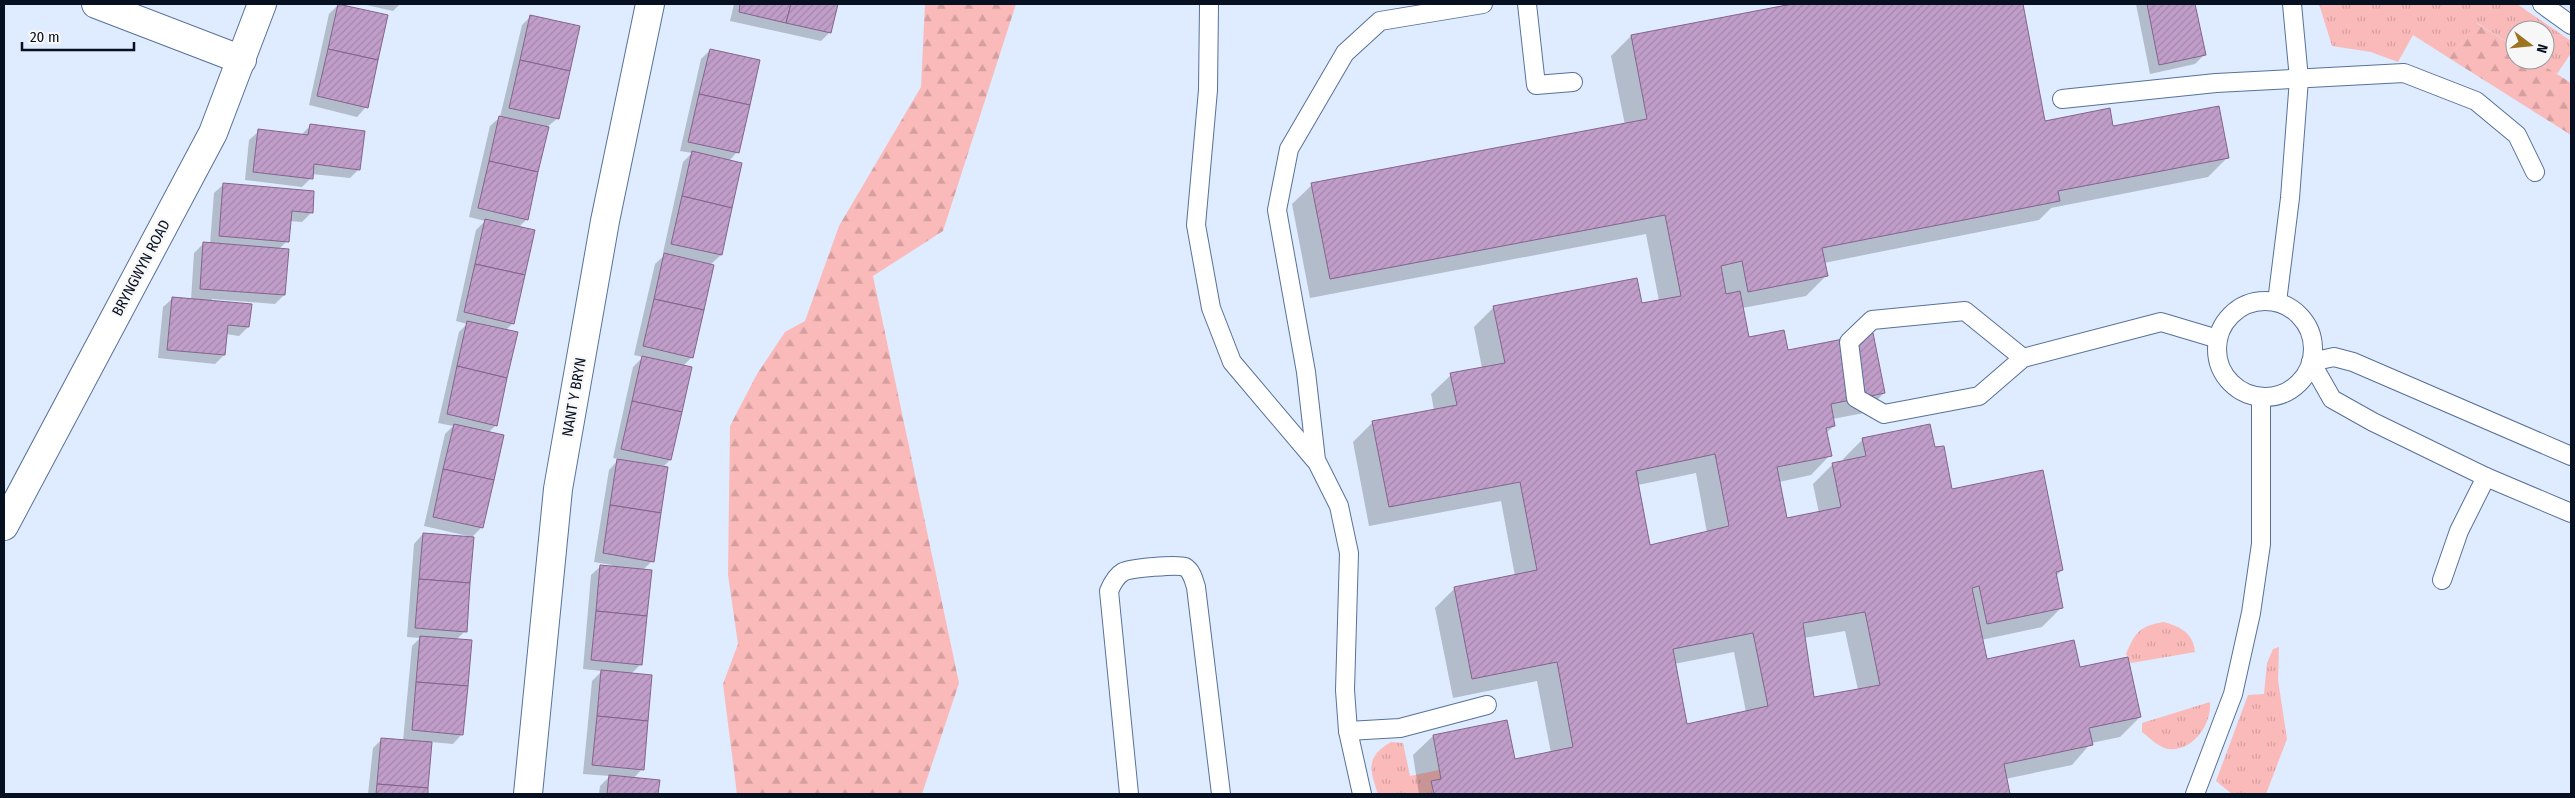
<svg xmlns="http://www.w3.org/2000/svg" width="2575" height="798" font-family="'Fira Sans Condensed',sans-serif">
<defs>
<pattern id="grass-tufts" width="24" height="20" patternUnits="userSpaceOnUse" patternTransform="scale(1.25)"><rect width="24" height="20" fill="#fababa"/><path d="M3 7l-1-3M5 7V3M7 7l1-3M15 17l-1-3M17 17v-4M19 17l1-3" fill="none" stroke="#d59fa0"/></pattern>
<pattern id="forest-firs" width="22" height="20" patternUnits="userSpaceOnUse" patternTransform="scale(1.25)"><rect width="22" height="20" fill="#fababa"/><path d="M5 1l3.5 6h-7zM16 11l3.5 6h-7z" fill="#d59fa0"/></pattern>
<pattern id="building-hatch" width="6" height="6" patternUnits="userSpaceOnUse" patternTransform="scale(1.25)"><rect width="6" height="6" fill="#c09ec9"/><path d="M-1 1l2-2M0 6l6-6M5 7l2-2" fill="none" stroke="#a487ac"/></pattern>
</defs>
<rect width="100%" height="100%" fill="#dfebfe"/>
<g fill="url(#grass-tufts)">
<polygon points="2319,4 2517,4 2571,41 2571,53 2557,74 2535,60 2545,60 2545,30 2515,30 2515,47 2477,23 2449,58 2413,35 2398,62 2371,52 2332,46"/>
<path d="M 2164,622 C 2181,627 2193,633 2195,652 L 2131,663 L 2126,654 C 2135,632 2140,626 2164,622 Z"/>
<polygon points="2279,647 2278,680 2287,739 2266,794 2232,794 2216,781 2248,695 2264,694 2267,663 2273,649"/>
<path d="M 2210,702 C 2212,724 2193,752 2168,749 C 2158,747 2150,738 2142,732 L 2142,723 Z"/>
<path d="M 1391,742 L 1403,743 L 1410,776 L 1439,770 L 1441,779 L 1431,781 L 1434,794 L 1378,794 C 1370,770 1365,757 1391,742 Z"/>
</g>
<g fill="url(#forest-firs)">
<polygon points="925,4 1016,4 943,231 873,276 959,683 922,794 737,794 723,684 738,644 728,575 730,426 757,374 785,332 805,321 839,226 921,87"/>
<polygon points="2476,23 2515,47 2515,60 2535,60 2571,83 2571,135 2449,58"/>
</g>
<g fill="#0003" fill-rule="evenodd">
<polygon points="362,4 400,4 393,11"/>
<polygon points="734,4 837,4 830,32 821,41 730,21"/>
<path d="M 1799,4 L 2021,4 L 2044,122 L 2112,128 L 2228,157 L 2208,177 L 2051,208 L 2039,220 L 1824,263 L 1826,276 L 1806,296 L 1742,308 L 1748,339 L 1787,351 L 1884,393 L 1864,413 L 1832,419 L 1834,426 L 1826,433 L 1830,455 L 1811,475 L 1779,482 L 1786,519 L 1819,513 L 1813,484 L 1833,464 L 1844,462 L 1843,459 L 1863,439 L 1934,449 L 1951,490 L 2062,570 L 2056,576 L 2062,607 L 2042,627 L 1981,640 L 1986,661 L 2079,668 L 2140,717 L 2120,737 L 2091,743 L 2072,765 L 2005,779 L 2009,794 L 1419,794 L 1413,755 L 1433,736 L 1514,760 L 1551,753 L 1537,681 L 1453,698 L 1435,608 L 1455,588 L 1515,576 L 1501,501 L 1369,526 L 1353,442 L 1373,422 L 1434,410 L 1431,394 L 1451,375 L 1482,368 L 1474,327 L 1494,307 L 1641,304 L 1659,301 L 1646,234 L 1310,298 L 1292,204 L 1312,185 L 1625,125 L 1611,56 L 1631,36 ZM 1696,473 L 1707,533 L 1649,547 L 1638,485 ZM 1845,631 L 1858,690 L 1813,698 L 1804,638 ZM 1734,652 L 1746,712 L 1686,726 L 1674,664 Z"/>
<polygon points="2136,4 2194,4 2204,55 2195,64 2150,74"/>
<polygon points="338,5 366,107 357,117 309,105 329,14"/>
<polygon points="531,16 558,118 547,127 527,219 518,228 513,323 505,331 496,425 488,433 482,527 472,537 424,526 445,434 453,426 438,423 459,332 467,324 456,321 476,230 485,221 469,217 490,126 500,117 522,25"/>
<polygon points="710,50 737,152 729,161 741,164 721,255 710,265 692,357 683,366 691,368 670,460 662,468 652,561 643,570 641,664 631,674 642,769 633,779 658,781 657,794 599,794 600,786 610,776 583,774 592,681 602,671 583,669 591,575 601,566 611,567 612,565 594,562 609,470 619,459 613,458 633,367 643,357 634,355 655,264 666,254 663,253 683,162 692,153 680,151 701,59"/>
<polygon points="310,126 359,169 350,178 312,174 311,178 302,187 245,180 249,140 259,131 300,136"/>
<polygon points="224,184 311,213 302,222 289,221 287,241 279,249 284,295 275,304 212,299 212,302 248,327 239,336 226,334 224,355 215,364 158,358 163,307 173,298 191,300 194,253 203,244 210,244 214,193"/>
<polygon points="423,534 465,631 456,640 462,734 453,744 431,742 427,794 368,794 373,748 382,739 403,741 412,646 420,638 407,637 414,544"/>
</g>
<g fill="url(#building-hatch)" stroke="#84648d" fill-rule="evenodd">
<polygon points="338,4 388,15 378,60 328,49"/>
<polygon points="740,4 791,4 786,23 739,12"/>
<polygon points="791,4 838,4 831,33 786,23"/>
<path d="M 1792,4 L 2023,4 L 2045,121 L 2110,108 L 2113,126 L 2219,106 L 2229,158 L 2058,191 L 2060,201 L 1822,248 L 1828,276 L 1748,292 L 1742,261 L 1721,266 L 1726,294 L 1740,291 L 1749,337 L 1784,330 L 1788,350 L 1873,333 L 1885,393 L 1831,404 L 1835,426 L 1826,428 L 1832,456 L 1777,467 L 1787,518 L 1841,507 L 1832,463 L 1866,456 L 1862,438 L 1930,424 L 1935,447 L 1944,446 L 1952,489 L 2043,470 L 2063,570 L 2056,572 L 2063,608 L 1987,624 L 1979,586 L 1972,588 L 1987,659 L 2074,640 L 2080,667 L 2128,657 L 2141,717 L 2089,728 L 2093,745 L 2004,764 L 2010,794 L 1434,794 L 1431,781 L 1441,779 L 1433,735 L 1507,720 L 1515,759 L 1573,747 L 1557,662 L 1472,679 L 1454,587 L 1537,570 L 1520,482 L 1389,507 L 1372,421 L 1457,405 L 1450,373 L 1505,363 L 1493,306 L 1637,278 L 1642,303 L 1681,296 L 1665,215 L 1330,279 L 1311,183 L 1647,119 L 1631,35 ZM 1715,454 L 1729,526 L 1650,545 L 1636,471 ZM 1865,612 L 1880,685 L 1814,697 L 1803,623 ZM 1753,633 L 1768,706 L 1687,724 L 1673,649 Z"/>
<polygon points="2147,4 2195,4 2206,55 2159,65"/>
<polygon points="530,15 580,26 570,71 520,60"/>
<polygon points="328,49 378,60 368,108 317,96"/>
<polygon points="710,49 760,60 750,105 699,94"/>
<polygon points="520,60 570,71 559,119 509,108"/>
<polygon points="699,94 750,105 739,153 688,142"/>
<polygon points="499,116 549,127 538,172 489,161"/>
<polygon points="310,124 365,131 360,170 314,164 313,179 253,172 258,129 308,135"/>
<polygon points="692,151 742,163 732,208 682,196"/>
<polygon points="489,161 538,172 528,220 478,208"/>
<polygon points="223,183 314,191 313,213 292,211 289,242 219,236"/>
<polygon points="682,196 732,208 722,255 671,244"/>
<polygon points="485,219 535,230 525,275 475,264"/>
<polygon points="203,242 289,249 285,295 200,289"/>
<polygon points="664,253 714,265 704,310 654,299"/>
<polygon points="475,264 525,275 514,324 464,312"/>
<polygon points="172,297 252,304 249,327 228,325 225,355 167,350"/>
<polygon points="654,299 704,310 693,358 643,346"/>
<polygon points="467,321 518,332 507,378 457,366"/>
<polygon points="642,356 692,367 682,412 632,401"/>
<polygon points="457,366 507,378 497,426 447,414"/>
<polygon points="632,401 682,412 671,460 621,449"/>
<polygon points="454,424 504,435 494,480 443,469"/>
<polygon points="617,459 668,467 661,513 610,505"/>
<polygon points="443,469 494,480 483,528 433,517"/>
<polygon points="610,505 661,513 654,562 603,553"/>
<polygon points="423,533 474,537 470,583 419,579"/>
<polygon points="600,565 652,570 647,616 596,611"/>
<polygon points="419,579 470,583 467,632 415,628"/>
<polygon points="596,611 647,616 642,665 591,660"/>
<polygon points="420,636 472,640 468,686 416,682"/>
<polygon points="601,670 652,675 648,721 597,716"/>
<polygon points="416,682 468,686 463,735 412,730"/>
<polygon points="597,716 648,721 644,770 592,765"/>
<polygon points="381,738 432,742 428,788 377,784"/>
<polygon points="609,775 660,780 658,794 607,794"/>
<polygon points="377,784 428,788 428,794 376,794"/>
</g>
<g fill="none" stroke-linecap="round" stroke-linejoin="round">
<g stroke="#57719a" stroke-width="20">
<g id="service">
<polyline points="1527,4 1536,85 1573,82"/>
<polyline points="2542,4 2571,25"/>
<polyline points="1209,5 1208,90 1196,225 1211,308 1232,362 1315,460"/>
<polyline points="2062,99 2216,83 2404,73 2476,101 2517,135 2535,172"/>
<circle cx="2265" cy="349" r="48"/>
<polyline points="2277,302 2290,198 2299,79 2292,4"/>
<polyline points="2023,358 1965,311 1872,320 1849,342 1856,398 1884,414 1979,396 2023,358 2161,322 2218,339"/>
<polyline points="2311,362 2332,399 2373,422 2486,477 2571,513"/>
<polyline points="2311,362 2334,357 2353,362 2571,456"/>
<polyline points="2442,580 2459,531 2486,477"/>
<polyline points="1348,731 1400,728 1487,705"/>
<path d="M 1129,794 L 1109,591 C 1112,584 1116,576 1123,572 C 1130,568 1178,564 1185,567 C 1192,571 1194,581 1196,587 L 1221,794"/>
<polyline points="1362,794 1348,731 1345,690 1349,553 1339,506 1316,460 1306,372 1277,210 1289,149 1345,53 1380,21 1483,4"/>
<polyline points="2195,794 2233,694 2251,613 2261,544 2261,397"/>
</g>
</g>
<g stroke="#57719a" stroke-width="30">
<g id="minor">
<polyline points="96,4 242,60"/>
<polyline points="4,526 213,133 262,4"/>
<polyline points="528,794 558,489 605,221 650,4"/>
</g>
</g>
<use href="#service" stroke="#fff" stroke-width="18"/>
<use href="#minor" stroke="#fff" stroke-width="28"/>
</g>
<g text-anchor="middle" stroke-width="4.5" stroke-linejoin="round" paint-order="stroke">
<g font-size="15" fill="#071020" stroke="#f7f7f7">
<text transform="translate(141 268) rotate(-62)" y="5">BRYNGWYN ROAD</text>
<text transform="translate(574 397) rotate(-80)" y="5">NANT Y BRYN</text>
</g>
</g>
<rect width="2575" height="798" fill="none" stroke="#071020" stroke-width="10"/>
<g transform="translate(2530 45) rotate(106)"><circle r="24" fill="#f7f7f7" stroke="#979ba1"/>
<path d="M0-4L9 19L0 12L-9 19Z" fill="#9d7221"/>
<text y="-8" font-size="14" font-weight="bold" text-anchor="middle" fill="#071020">N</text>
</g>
<path d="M22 42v8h112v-8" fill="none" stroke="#071020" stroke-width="2.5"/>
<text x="30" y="42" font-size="15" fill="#071020" stroke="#f7f7f7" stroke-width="4" paint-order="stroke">20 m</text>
</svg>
